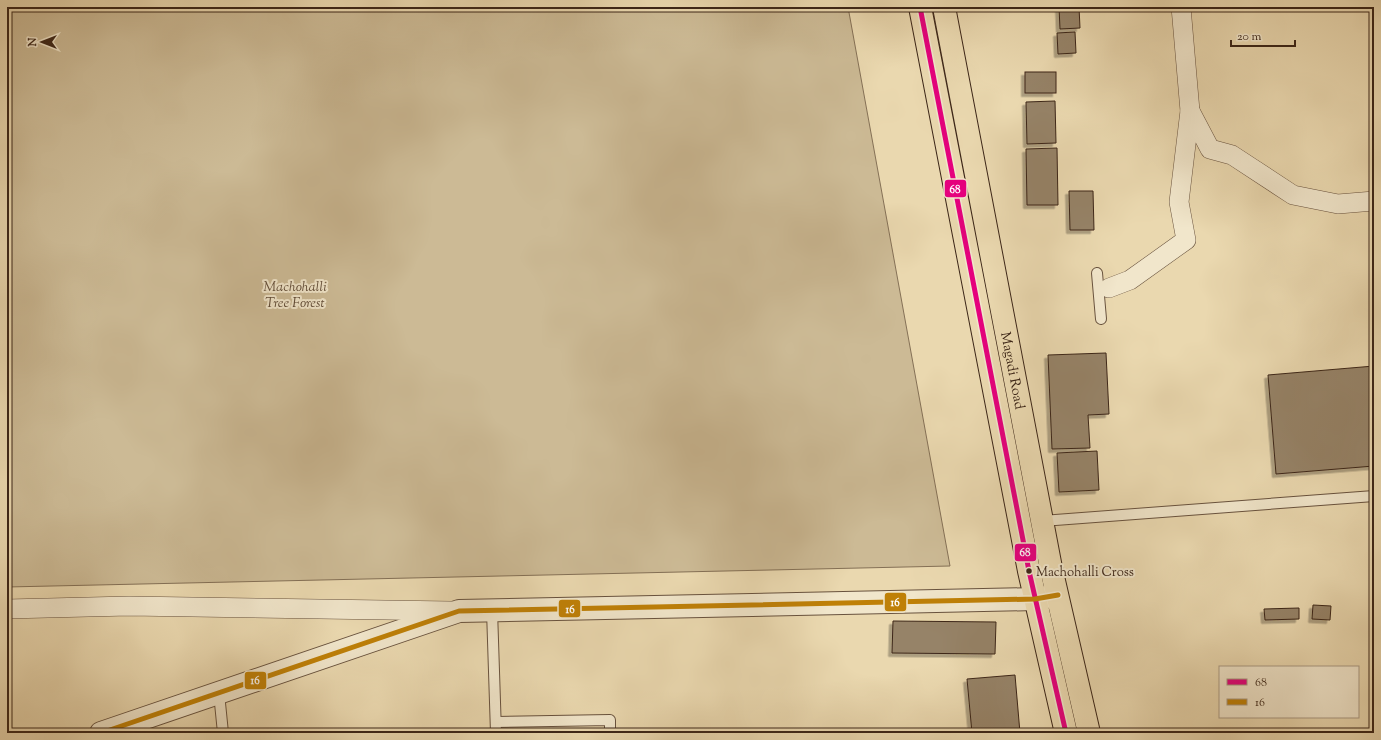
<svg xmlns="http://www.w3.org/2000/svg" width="1381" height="740" font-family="'Sorts Mill Goudy',serif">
<defs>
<filter id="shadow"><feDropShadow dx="-3.5" dy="3.5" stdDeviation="0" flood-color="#0004"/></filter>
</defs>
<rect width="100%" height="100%" fill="#ead8af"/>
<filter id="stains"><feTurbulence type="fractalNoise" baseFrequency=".005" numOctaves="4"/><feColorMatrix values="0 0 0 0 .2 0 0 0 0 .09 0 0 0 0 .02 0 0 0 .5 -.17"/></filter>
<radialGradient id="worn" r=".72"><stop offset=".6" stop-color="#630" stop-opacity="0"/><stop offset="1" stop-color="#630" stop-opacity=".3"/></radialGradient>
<polygon fill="#ccba95" stroke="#847056" points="7,7 848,7 950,566 7,587"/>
<g fill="#968367" stroke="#3c2618" filter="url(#shadow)">
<polygon points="1059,7 1079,7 1080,28 1060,29"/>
<polygon points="1075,32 1076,53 1058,54 1057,33"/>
<rect x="1025" y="72" width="31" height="21"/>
<polygon points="1055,101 1056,143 1027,144 1026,102"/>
<polygon points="1057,148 1058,205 1027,205 1026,149"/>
<polygon points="1069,191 1093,191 1094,230 1070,230"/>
<polygon points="1106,353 1109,414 1088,415 1090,448 1052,449 1048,355"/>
<polygon points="1374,366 1374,466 1276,474 1268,375"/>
<polygon points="1097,451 1099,490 1059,492 1057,453"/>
<polygon points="1313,605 1331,606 1330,620 1312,619"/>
<polygon points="1299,608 1299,619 1265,620 1264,609"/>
<polygon points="893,621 996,622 995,654 892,653"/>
<polygon points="1015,675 1020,733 972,733 967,679"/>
</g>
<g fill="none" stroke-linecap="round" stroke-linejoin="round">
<g stroke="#68523e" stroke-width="12">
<g id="service">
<polyline points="1097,273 1101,319"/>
<polyline points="1042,521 1374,496"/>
<polyline points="492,610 496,733"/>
<polyline points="219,693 223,733"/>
<polyline points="496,722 610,720 610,733"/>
</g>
</g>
<g stroke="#68523e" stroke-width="20">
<g id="minor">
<polyline points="1181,7 1190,111"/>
<polyline points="1109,288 1130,280 1186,240 1179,202 1190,111 1210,149 1232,155 1293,195 1338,204 1374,201"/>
<polyline points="7,609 129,606 451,611"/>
</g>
</g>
<g stroke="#68523e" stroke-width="24">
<polyline id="tertiary" points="101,733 459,611 1035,599 1053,596"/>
</g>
<g stroke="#3c2618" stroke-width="24">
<g id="primary">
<polyline points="920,7 1029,571 1066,733"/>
<path id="s1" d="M 944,7 L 1051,568 L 1089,733"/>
</g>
</g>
<use href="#service" stroke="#f1e6cb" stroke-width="10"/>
<use href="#minor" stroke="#f1e6cb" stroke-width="19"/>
<use href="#tertiary" stroke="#f1e6cb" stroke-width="22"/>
<use href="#primary" stroke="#ead8af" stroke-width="22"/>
<g stroke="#f1e6cb" stroke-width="8">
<polyline id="bus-1" points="920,7 1029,571 1066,733"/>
</g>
<g stroke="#f1e6cb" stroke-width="8">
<polyline id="bus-2" points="101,733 459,611 1035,599 1058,595"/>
</g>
<use href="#bus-1" stroke="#e5007d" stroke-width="5"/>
<use href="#bus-2" stroke="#bf8007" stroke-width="5"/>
</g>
<circle fill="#3c2618" stroke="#f1e6cb" stroke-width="1.5" cx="1029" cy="571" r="3.5"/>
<g text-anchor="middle" stroke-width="4" stroke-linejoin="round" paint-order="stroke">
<g font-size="13" fill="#3c2618" stroke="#f1e6cb" text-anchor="start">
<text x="1036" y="576">Machohalli Cross</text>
</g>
<g font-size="14" font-style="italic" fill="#604b37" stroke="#f1e6cb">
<text x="295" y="291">Machohalli<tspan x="295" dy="16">Tree Forest</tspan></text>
</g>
<g font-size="14" fill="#3c2618" stroke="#f1e6cb">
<text dy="5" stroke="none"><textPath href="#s1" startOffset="370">Magadi Road</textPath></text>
</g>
</g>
<g stroke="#f1e6cb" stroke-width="1.5">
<rect x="944" y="179" width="23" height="19" rx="4" fill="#e5007d"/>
<rect x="1014" y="543" width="23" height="19" rx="4" fill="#e5007d"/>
<rect x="884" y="592" width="23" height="20" rx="4" fill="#bf8007"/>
<rect x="558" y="599" width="23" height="19" rx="4" fill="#bf8007"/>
<rect x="244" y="671" width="23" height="19" rx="4" fill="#bf8007"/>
</g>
<g font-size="11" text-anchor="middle" font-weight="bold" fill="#fff">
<text x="955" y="193">68</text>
<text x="1025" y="556">68</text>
<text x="895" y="606">16</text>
<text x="570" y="613">16</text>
<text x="255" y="684">16</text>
</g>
<rect width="1381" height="740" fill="none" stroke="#ead8af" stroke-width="24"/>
<rect x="8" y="8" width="1365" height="724" fill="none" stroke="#3c2618" stroke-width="2"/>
<rect x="12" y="12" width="1357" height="716" fill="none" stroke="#3c2618"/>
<rect x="1219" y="666" width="140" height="52" fill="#f1e6cb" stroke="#a99983"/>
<rect x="1227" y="679" width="20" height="6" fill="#e5007d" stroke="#a99983"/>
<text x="1255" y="686" font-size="12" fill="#3c2618">68</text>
<rect x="1227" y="699" width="20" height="6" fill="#bf8007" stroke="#a99983"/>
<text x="1255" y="706" font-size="12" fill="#3c2618">16</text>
<g transform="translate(42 42) rotate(270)" stroke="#f1e6cb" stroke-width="3" paint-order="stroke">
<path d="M0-3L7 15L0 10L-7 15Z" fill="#3c2618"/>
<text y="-6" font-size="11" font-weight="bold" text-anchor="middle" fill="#3c2618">N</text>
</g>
<path d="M1231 40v6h64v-6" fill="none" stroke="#3c2618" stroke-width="2"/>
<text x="1237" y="40" font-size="12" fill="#3c2618" stroke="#f1e6cb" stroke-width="3" paint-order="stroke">20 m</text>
<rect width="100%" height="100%" filter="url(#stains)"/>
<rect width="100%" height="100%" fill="url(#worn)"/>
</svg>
